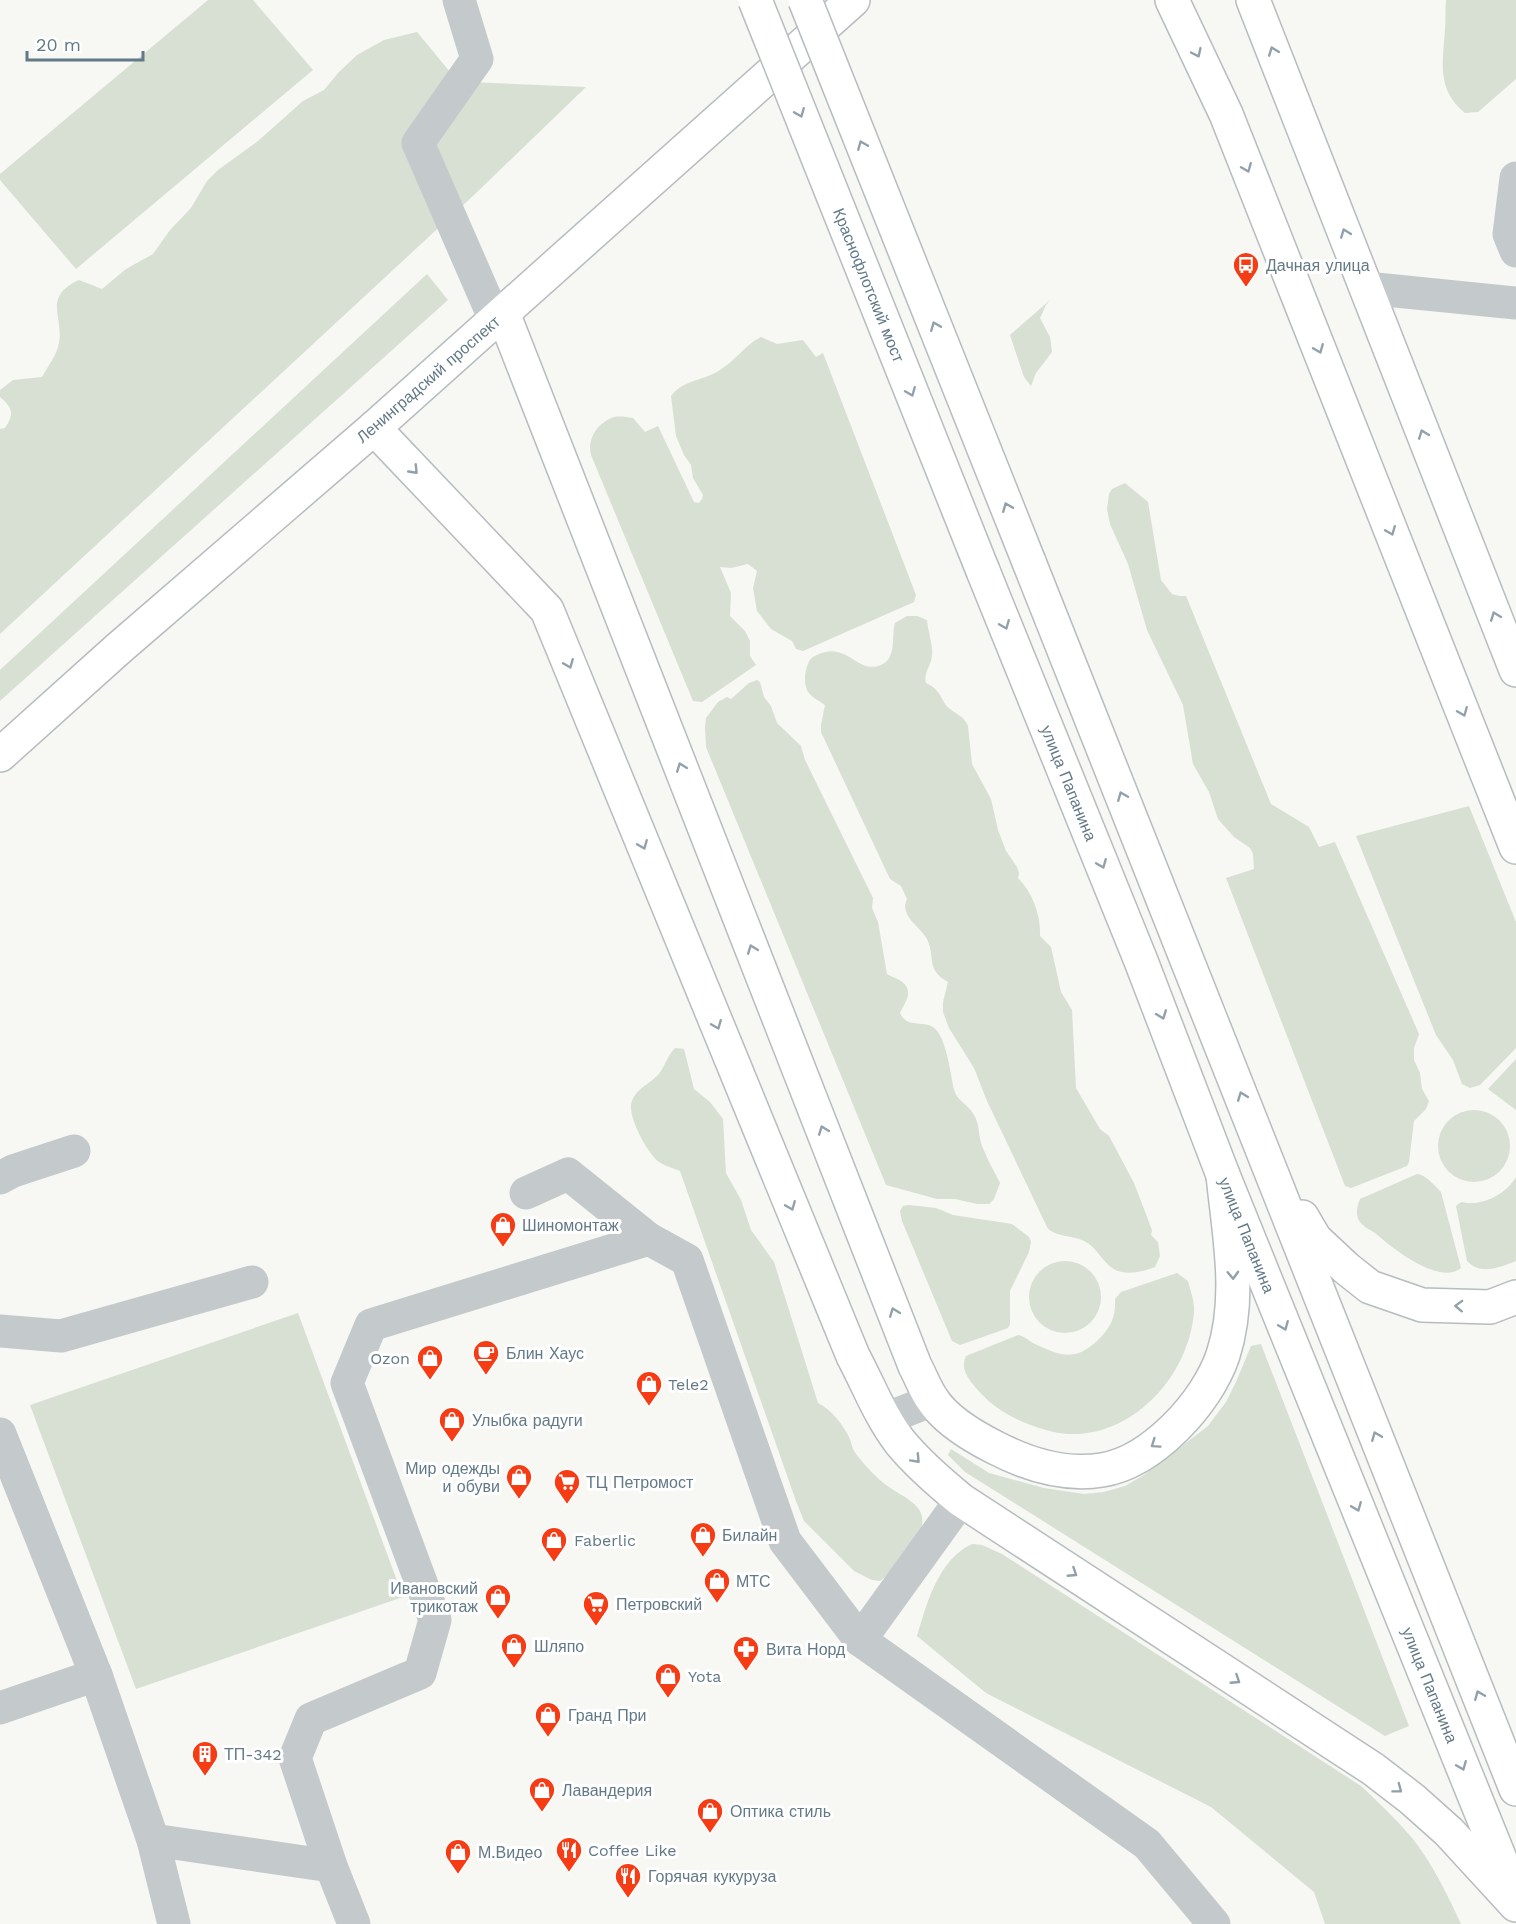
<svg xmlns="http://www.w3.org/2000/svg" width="1516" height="1924" font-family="'Work Sans',sans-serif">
<rect width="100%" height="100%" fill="#f7f7f3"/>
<g fill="#d8dfd3">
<polygon points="208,0 253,0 313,70 76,269 0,180 0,174"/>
<path d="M 1446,0 L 1516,0 L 1516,79 L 1478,112 L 1465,113 C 1436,89 1443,63 1445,29 C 1446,19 1445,10 1446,0 Z"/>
<path d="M 417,32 L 450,72 L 446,81 L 586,87 L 475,194 L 0,634 L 0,429 L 5,428 C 15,414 12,407 0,397 L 0,390 L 13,380 L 42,377 C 48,366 57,355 59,343 C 64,317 42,297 79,280 L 102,289 L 126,269 L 153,254 L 170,230 L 191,208 L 207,181 L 218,170 L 258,141 L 303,101 L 324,90 L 339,72 L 357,55 L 384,40 Z"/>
<polygon points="427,274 448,300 0,701 0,670"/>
<polygon points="1050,300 1046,305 1040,318 1050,337 1052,352 1036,373 1031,386 1024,377 1010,335"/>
<path d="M 761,337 L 777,344 L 803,340 L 816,357 L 823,353 L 916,595 L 914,602 L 803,651 L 796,649 L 792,641 L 771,629 L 757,611 L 753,588 L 757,571 L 748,564 L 731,568 L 720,567 L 731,593 L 730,616 L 745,631 L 750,641 L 750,656 L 756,665 L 702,702 L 693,701 L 591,455 C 587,439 597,423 614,417 C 620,416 627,417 633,418 L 645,432 L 658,426 L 694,502 L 699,503 L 702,499 L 703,495 L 693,478 L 691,465 L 684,455 L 676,436 L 671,396 C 684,379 704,381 720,370 C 735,361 745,345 761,337 Z"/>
<polygon points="1125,483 1148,502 1161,580 1172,594 1179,596 1186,596 1271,804 1309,827 1319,847 1335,842 1419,1034 1414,1048 1414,1060 1420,1073 1422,1089 1429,1101 1426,1109 1414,1121 1409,1162 1407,1166 1351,1188 1345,1186 1226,878 1254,869 1253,854 1250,848 1234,837 1218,819 1209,792 1193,764 1183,705 1147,630 1128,564 1110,524 1107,509 1109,494 1112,489"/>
<path d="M 907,616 L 917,616 L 927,620 C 928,631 933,645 932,655 C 932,665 923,672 926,683 C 943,691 940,701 950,709 C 957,715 964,716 968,726 L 972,764 L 991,799 L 998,830 L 1006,851 L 1017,867 L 1019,873 L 1018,878 C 1033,893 1041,916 1040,936 L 1051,947 L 1061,992 L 1072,1010 L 1076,1088 L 1100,1129 L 1109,1136 L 1134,1183 L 1152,1230 L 1151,1235 L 1158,1242 L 1160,1256 L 1155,1267 C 1146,1271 1131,1274 1122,1272 C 1106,1270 1099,1249 1086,1242 C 1074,1235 1053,1237 1047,1227 L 987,1101 L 974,1068 L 949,1028 L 943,1012 L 943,1002 L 948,982 C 925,969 936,957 927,939 C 920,926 899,916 907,899 L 901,886 L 890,879 L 821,732 L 821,725 L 825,705 C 818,700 808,696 806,687 C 804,680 805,671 808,664 C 810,659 812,657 817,655 C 847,640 857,675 881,665 C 897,658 891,637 895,623 Z"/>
<path d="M 757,680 L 760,682 L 764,697 L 771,706 L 777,723 L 801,746 L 805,760 L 873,898 L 872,908 L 878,922 L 887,974 C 892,977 896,978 901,981 C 915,992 905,1001 900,1013 C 908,1031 928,1017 938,1032 C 948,1048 950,1072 954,1090 C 957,1101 969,1105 974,1115 C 980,1124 978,1136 982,1146 C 987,1159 994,1171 1000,1183 L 994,1199 L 989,1204 L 977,1204 L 955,1199 L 937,1199 L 886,1185 L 706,747 L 705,727 L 706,718 L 718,702 L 727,697 L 731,699 L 749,683 Z"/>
<polygon points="1469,806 1516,922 1516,1048 1480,1085 1470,1088 1462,1084 1453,1060 1436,1035 1356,836"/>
<path d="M 675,1048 L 684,1049 L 694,1089 L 710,1102 L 723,1119 L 726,1173 L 741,1200 L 751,1230 L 774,1262 L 818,1403 C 831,1409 843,1425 849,1437 C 852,1443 852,1449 856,1454 C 863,1463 873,1474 881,1481 C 905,1501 938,1505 914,1543 C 902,1560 898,1568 880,1581 L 872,1580 L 854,1571 L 804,1521 L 796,1501 L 680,1171 C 673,1168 665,1166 659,1162 C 647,1153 626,1114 632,1101 C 637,1087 653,1083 661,1071 C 666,1063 668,1055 675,1048 Z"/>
<polygon points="1516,1059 1516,1110 1488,1089"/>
<circle cx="1474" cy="1146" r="36"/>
<path d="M 1417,1174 C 1425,1174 1435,1186 1441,1192 L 1461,1268 C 1439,1286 1391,1247 1375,1233 C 1370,1230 1363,1226 1360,1222 C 1355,1215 1357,1206 1360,1199 Z"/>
<path d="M 1516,1177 L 1516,1261 C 1500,1267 1481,1276 1467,1261 L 1456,1206 L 1461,1202 C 1480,1207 1506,1195 1516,1177 Z"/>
<polygon points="909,1205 936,1208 953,1215 1012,1224 1029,1237 1031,1242 1029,1252 1010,1291 1010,1324 1008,1328 960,1345 952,1341 902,1221 900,1211 903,1206"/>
<circle cx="1065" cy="1297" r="36"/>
<path d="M 1177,1273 L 1188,1281 C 1190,1290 1195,1302 1194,1312 C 1189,1375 1134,1437 1068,1434 C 1054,1433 1041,1429 1028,1424 C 1008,1416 990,1405 976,1388 C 968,1378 960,1369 966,1356 L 1018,1335 C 1025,1336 1028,1341 1035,1344 C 1061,1356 1075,1362 1098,1340 C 1111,1328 1116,1316 1115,1299 L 1121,1292 Z"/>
<polygon points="298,1313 403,1597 136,1689 30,1405"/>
<polygon points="1261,1344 1409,1726 1385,1736 965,1472 948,1455 951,1449 989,1473 1044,1488 1084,1494 1104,1492 1125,1486 1144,1475 1208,1426 1226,1402 1236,1382 1251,1346"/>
<path d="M 972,1544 L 982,1545 L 1002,1554 L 1361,1786 C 1379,1803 1397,1820 1413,1839 C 1432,1863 1448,1896 1461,1924 L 1325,1924 L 1314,1892 L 1211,1807 L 986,1693 L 917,1636 C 927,1603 938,1560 972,1544 Z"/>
</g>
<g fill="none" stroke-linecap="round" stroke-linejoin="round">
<g stroke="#b6bcbf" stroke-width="36">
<g id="major">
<polyline points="1172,0 1226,114 1516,847"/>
<polyline points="1253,0 1516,670"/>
<path d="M 503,313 L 915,1366 C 921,1377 925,1389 932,1399 C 946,1421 974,1437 996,1448 C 1029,1465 1065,1476 1102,1470 C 1152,1462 1207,1403 1223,1355 C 1242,1297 1229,1235 1223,1175"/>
<path d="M 374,428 L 547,610 L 853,1356 C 868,1384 880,1416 900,1442 C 918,1464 939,1482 961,1500 L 1373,1769 L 1412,1799 L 1449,1832 L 1516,1905"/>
<polyline points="1029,562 1516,1789"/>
<polyline points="983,571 1141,961 1223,1175 1513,1891"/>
<polyline points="0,755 118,649 374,428 853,0"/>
<polyline points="1302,1217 1315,1239 1346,1268 1370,1287 1422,1305 1490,1307 1516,1297"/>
</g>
</g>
<g stroke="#c4c9cc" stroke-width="33">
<polyline points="459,0 477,59 418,143 495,320"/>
<polyline points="1516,178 1509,234 1516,251"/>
<polyline points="1366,288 1516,303"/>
<polyline points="0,1178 13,1171 74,1151"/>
<polyline points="526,1193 568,1174 649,1239"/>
<polyline points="0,1331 61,1336 252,1282"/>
<polyline points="885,1419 933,1400"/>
<polyline points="0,1434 96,1675 153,1840 174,1924"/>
<polyline points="860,1640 961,1500"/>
<polyline points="0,1708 96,1675"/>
<polyline points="153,1840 331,1866"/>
<polyline points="354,1924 331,1866 295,1758 311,1719 420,1673 435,1620 347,1383 371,1325 649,1239 687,1260 785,1541 860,1640 1147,1844 1214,1924"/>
</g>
<use href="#major" stroke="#fff" stroke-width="33"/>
<g stroke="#b6bcbf" stroke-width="36" stroke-linecap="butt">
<g id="major-bridge">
<polyline points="755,0 983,571"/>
<polyline points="805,0 1029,562"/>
</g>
</g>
<use href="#major-bridge" stroke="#fff" stroke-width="33"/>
</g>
<defs><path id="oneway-chevron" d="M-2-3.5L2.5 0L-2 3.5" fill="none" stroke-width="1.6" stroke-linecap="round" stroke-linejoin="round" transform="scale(1.5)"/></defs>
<g stroke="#91a1ab">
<use href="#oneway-chevron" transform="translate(1273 51) rotate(-111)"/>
<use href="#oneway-chevron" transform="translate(1197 53) rotate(65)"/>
<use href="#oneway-chevron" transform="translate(800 113) rotate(68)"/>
<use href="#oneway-chevron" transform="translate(862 145) rotate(-112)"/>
<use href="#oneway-chevron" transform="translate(1247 168) rotate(68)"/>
<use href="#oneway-chevron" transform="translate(1345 233) rotate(-111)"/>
<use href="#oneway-chevron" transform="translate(935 326) rotate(-112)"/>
<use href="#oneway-chevron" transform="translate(1319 349) rotate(68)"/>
<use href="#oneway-chevron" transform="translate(911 392) rotate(68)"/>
<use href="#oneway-chevron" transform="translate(1423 434) rotate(-111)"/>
<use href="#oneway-chevron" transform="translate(414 470) rotate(46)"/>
<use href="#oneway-chevron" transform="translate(1007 507) rotate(-112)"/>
<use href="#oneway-chevron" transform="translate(1391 531) rotate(68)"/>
<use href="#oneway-chevron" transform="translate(1495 616) rotate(-111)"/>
<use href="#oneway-chevron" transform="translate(1005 625) rotate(68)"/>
<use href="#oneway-chevron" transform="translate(569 664) rotate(68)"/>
<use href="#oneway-chevron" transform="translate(1463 712) rotate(68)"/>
<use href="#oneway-chevron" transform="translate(681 767) rotate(-111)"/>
<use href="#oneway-chevron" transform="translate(1122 796) rotate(-112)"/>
<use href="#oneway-chevron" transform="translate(643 845) rotate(68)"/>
<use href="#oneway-chevron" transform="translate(1102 864) rotate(68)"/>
<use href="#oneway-chevron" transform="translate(752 949) rotate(-111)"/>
<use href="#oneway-chevron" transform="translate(1162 1015) rotate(69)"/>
<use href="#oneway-chevron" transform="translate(717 1025) rotate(68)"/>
<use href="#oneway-chevron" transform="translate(1242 1096) rotate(-111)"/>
<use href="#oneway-chevron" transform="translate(823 1130) rotate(-111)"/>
<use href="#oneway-chevron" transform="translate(791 1206) rotate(68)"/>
<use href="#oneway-chevron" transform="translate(1233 1275) rotate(88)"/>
<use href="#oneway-chevron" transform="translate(1459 1306) rotate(-178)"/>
<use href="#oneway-chevron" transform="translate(894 1312) rotate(-111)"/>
<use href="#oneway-chevron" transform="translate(1284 1326) rotate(68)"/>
<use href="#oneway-chevron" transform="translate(1376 1436) rotate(-112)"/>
<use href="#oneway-chevron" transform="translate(1155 1444) rotate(145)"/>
<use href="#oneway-chevron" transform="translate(916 1459) rotate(47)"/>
<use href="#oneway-chevron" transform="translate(1357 1507) rotate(68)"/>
<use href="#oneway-chevron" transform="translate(1073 1573) rotate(33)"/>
<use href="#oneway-chevron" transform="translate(1236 1680) rotate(33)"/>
<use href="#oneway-chevron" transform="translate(1479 1695) rotate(-112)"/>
<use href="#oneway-chevron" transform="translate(1462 1766) rotate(68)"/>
<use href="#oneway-chevron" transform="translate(1398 1789) rotate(37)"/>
</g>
<defs>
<g id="bus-pin" transform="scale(1.35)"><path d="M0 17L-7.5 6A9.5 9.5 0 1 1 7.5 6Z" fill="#f53c15" stroke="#fff"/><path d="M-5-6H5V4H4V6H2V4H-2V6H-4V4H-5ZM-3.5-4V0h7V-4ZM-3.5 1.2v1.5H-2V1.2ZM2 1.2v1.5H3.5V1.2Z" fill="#fff"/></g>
<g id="shop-pin" transform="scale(1.35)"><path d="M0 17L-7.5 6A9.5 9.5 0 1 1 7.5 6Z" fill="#f53c15" stroke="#fff"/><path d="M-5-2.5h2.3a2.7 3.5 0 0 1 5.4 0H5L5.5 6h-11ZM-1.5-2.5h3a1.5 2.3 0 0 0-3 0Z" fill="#fff"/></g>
<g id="cafe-pin" transform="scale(1.35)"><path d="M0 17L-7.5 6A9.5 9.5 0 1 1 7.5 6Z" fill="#f53c15" stroke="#fff"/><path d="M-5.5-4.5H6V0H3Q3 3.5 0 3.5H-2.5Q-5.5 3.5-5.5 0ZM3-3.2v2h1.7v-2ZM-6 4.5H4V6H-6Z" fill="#fff"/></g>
<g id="supermarket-pin" transform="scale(1.35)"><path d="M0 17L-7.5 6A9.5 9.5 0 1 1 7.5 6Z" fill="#f53c15" stroke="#fff"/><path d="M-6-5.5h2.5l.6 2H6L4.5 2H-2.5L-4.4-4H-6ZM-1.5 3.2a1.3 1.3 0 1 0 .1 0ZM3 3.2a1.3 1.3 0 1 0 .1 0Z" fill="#fff"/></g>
<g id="pharmacy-pin" transform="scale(1.35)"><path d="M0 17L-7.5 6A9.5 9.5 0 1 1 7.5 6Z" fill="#f53c15" stroke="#fff"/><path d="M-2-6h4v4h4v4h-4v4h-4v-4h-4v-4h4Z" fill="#fff"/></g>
<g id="building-pin" transform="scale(1.35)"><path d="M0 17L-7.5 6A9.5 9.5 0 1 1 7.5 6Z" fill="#f53c15" stroke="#fff"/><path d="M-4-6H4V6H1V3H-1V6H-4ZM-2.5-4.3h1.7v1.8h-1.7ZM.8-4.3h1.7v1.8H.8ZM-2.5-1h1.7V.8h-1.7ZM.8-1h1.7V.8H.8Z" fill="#fff"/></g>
<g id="restaurant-pin" transform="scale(1.35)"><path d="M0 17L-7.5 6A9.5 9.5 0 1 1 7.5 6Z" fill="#f53c15" stroke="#fff"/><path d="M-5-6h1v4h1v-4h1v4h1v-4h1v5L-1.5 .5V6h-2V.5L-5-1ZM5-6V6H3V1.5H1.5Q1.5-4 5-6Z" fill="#fff"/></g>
</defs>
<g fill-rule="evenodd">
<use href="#bus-pin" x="1246" y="265"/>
<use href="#shop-pin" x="503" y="1225"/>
<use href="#cafe-pin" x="486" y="1353"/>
<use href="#shop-pin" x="430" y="1358"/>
<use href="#shop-pin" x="649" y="1384"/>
<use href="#shop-pin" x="452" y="1420"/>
<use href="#shop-pin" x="519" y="1477"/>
<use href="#supermarket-pin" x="567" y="1482"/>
<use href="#shop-pin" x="703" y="1535"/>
<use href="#shop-pin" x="554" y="1540"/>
<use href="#shop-pin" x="717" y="1581"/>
<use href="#shop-pin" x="498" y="1597"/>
<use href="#supermarket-pin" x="596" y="1604"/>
<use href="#shop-pin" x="514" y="1646"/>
<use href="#pharmacy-pin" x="746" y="1649"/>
<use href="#shop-pin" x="668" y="1676"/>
<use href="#shop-pin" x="548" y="1715"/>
<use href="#building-pin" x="205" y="1754"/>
<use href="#shop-pin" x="542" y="1790"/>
<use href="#shop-pin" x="710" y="1811"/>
<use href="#restaurant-pin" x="569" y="1850"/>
<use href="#shop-pin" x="458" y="1852"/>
<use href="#restaurant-pin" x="628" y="1876"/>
</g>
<g text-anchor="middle" stroke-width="6" stroke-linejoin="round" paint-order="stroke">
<g font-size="16" fill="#627987" stroke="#fff" text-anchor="start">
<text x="1266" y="271">Дачная улица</text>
<text x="522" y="1231">Шиномонтаж</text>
<text x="506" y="1359">Блин Хаус</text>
<text x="410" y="1364" text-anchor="end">Ozon</text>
<text x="668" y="1390">Tele2</text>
<text x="472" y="1426">Улыбка радуги</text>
<text x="500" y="1474" text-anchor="end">Мир одежды<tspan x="500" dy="18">и обуви</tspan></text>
<text x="586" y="1488">ТЦ Петромост</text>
<text x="722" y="1541">Билайн</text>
<text x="574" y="1546">Faberlic</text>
<text x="736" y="1587">МТС</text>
<text x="478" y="1594" text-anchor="end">Ивановский<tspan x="478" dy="18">трикотаж</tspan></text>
<text x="616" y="1610">Петровский</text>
<text x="534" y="1652">Шляпо</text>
<text x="766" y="1655">Вита Норд</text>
<text x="688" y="1682">Yota</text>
<text x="568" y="1721">Гранд При</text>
<text x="224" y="1760">ТП-342</text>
<text x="562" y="1796">Лавандерия</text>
<text x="730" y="1817">Оптика стиль</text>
<text x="588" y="1856">Coffee Like</text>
<text x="478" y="1858">М.Видео</text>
<text x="648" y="1882">Горячая кукуруза</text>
</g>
<g font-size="16" fill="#627987" stroke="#fff">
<text transform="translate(869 285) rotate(68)" y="6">Краснофлотский мост</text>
<text transform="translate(428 379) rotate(-41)" y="6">Ленинградский проспект</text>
<text transform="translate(1069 783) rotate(68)" y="6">улица Папанина</text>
<text transform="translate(1247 1235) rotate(68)" y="6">улица Папанина</text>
<text transform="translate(1430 1685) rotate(68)" y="6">улица Папанина</text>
</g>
</g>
<path d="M27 51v9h116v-9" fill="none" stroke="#627987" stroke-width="3"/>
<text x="36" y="51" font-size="18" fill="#627987" stroke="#ffffff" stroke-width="4.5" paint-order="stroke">20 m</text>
</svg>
